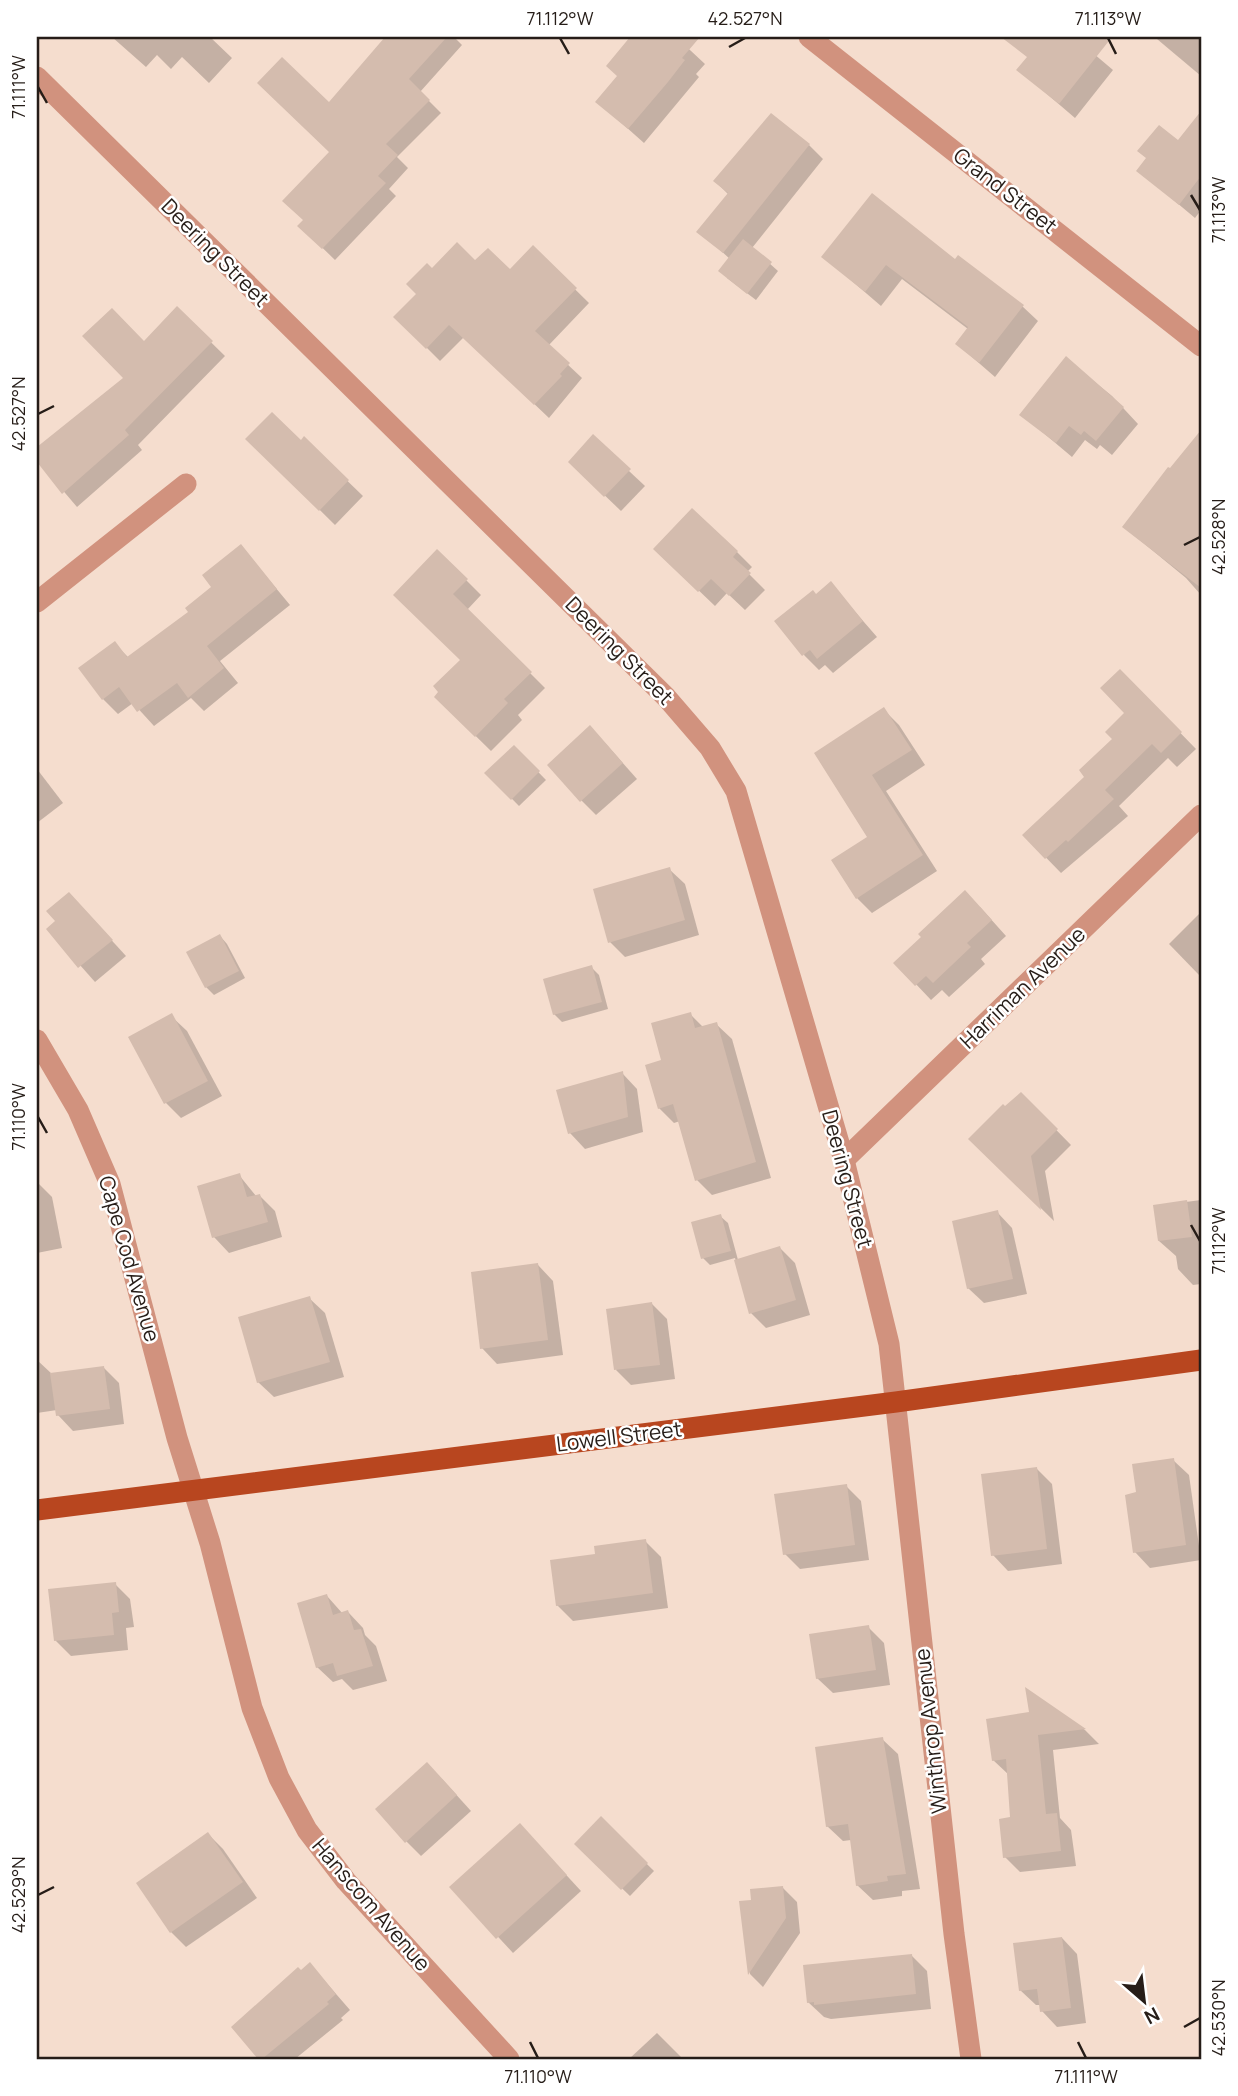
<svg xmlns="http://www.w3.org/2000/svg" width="1238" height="2096" font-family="Manrope,sans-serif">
<rect width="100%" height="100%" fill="#f5ddce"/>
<g fill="#0003">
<polygon points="112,37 210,37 232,58 209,83 182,57 171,69 157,55 146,67"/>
<polygon points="392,37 454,37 462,45 420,92 441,113 397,157 408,168 389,189 396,196 335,260 300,226 305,220 332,152 329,104"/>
<polygon points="645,37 676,37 705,64 696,74 699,77 644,143 598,102 619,77 631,51"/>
<polygon points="1030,37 1074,37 1113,70 1075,118 1019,70 1029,58 1020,49"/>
<polygon points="1155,37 1201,37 1201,76 1157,39"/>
<polygon points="1186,132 1201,144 1201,210 1195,218 1139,171 1178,142"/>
<polygon points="809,145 823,159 752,248 778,271 756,300 727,278 730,259 699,231 729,195 715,181"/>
<polygon points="533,248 589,303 548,346 582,378 549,418 464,337 440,361 396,317 418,294 432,270 476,263 510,271"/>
<polygon points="824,257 955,261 1022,306 1038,321 995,377 957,344 968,329 902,279 881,306"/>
<polygon points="177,309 225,356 138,445 142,450 77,507 37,460 37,449 126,378 144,343"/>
<polygon points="1066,359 1112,396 1138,424 1112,455 1100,445 1097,449 1085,440 1072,457 1021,414"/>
<polygon points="248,439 301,443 304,439 363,496 335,525"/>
<polygon points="1201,455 1201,595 1186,578 1124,527"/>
<polygon points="570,462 629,471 645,486 621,511"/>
<polygon points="241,546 290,605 220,661 238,683 204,711 191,698 154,726 133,703 118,714 103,699 115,644 129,658 190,612 214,588"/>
<polygon points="437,551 481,595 467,610 545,688 518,715 522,720 491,751 436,697 462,660"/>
<polygon points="737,552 752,567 747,572 765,590 745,610 727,593 715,606 671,564"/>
<polygon points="831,584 877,637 833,673 825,665 819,670 804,655 816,596"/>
<polygon points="1120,671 1196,749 1177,767 1168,758 1119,806 1128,816 1061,873 1025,836 1086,777 1115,739 1126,713"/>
<polygon points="884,710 899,725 925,765 886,791 937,871 872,913 857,898 869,837 816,753"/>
<polygon points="605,743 637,779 596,815 581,800"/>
<polygon points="514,747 546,780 519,806 487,773"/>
<polygon points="37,769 63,803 37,823"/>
<polygon points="669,869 685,884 699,935 625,957 610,942"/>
<polygon points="980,907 1006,936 981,959 985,964 949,997 942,990 931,1000 896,963"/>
<polygon points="84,910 126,956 95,982 48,929"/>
<polygon points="1201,912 1201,977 1169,944"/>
<polygon points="220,936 227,944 245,978 214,995 206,987"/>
<polygon points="591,967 599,975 608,1009 562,1022 554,1014"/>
<polygon points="690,1014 703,1027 716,1024 732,1039 771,1178 712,1195 697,1180 680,1121 674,1123 659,1108 663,1061"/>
<polygon points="171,1016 187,1031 222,1096 181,1118 166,1103"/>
<polygon points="622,1073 637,1089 643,1132 585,1149 570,1133"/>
<polygon points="1021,1094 1071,1145 1045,1171 1054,1221 985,1153 1005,1109"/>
<polygon points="239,1175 256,1196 260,1196 275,1211 282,1237 229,1253 214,1237"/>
<polygon points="37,1182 52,1197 62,1248 37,1253"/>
<polygon points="1201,1200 1201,1284 1193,1285 1178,1269 1176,1256 1159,1241 1155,1206"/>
<polygon points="997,1212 1012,1228 1027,1294 984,1303 968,1288"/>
<polygon points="720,1216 728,1223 738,1260 780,1248 795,1263 810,1315 766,1328 751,1313 735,1258 710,1265 703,1258"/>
<polygon points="538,1265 553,1281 563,1355 497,1364 482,1348"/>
<polygon points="309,1298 325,1313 344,1377 274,1397 258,1382"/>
<polygon points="652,1304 667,1319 675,1379 631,1385 616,1370"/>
<polygon points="37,1360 52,1374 103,1367 119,1383 124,1424 73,1431 58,1415 57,1410 37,1413"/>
<polygon points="1173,1460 1189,1475 1201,1560 1150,1568 1135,1552 1138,1494"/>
<polygon points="1037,1469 1052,1484 1062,1564 1008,1571 993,1555"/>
<polygon points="846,1486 861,1501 869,1560 800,1569 785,1554"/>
<polygon points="645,1541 661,1557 668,1608 573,1621 557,1605"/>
<polygon points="115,1584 130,1599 134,1627 126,1628 128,1650 71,1656 55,1640"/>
<polygon points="327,1596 343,1614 348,1612 363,1628 365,1635 376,1646 387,1681 353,1690 342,1679 333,1682 317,1667"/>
<polygon points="868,1627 884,1643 890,1685 833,1693 817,1678"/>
<polygon points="1027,1690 1085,1730 1099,1744 1053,1750 1060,1818 1071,1830 1076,1866 1020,1872 1005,1857 1012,1819 1009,1775 993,1760 1030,1714"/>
<polygon points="882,1739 898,1754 920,1889 902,1891 902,1896 873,1900 857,1885 851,1840 843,1841 827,1826"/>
<polygon points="442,1779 471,1811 421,1856 406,1841"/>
<polygon points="601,1819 654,1871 630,1896 576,1844"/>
<polygon points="208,1834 223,1849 257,1898 186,1947 171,1932"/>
<polygon points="535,1841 581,1891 513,1953 452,1887"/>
<polygon points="783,1888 797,1902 800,1933 763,1987 750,1974 741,1902 753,1902"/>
<polygon points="1062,1938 1077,1954 1086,2023 1057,2027 1042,2011 1041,2005 1036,2005 1020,1990"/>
<polygon points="911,1955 927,1971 931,2009 831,2019 824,2017 808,2002"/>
<polygon points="310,1964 350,2010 341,2018 343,2020 295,2059 260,2059 233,2027"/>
<polygon points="657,2033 683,2059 629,2059"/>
</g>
<g fill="#d4bcae">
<polygon points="385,37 447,37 409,79 430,100 386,144 398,155 378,176 386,183 322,249 297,226 303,220 282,201 329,152 257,83 282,57 329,102"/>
<polygon points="630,37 700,37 682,58 685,60 668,82 628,129 595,102 617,76 606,66"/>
<polygon points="1001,37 1112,37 1059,104 1016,70 1027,57"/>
<polygon points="1201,111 1201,176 1179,205 1136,171 1146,158 1137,151 1159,125 1178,140"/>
<polygon points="771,113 810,144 723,253 696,232 728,193 713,181"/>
<polygon points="872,193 955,259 958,255 1024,305 979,363 955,344 968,327 886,265 865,292 821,257"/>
<polygon points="743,239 772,262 747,294 718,271"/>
<polygon points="457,242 475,260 488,248 510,269 533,245 577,288 535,331 570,363 560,374 562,376 534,405 449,325 426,349 393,317 416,294 406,284 427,263 432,268"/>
<polygon points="177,306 213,341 125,430 129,435 62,494 37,462 37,447 123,378 82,336 112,308 144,341"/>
<polygon points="1066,356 1124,407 1096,441 1084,431 1081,435 1069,426 1056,443 1019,415"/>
<polygon points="272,412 301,440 304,436 349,480 319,511 245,439"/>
<polygon points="1201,430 1201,588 1122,527 1168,467 1170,468"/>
<polygon points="593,434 631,469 604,497 568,462"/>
<polygon points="692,508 738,551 733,557 751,573 729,596 711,579 698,592 653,549"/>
<polygon points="241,544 277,589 207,646 224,668 188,698 177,683 137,712 119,687 102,700 78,668 115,641 127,657 188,612 185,608 211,587 202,575"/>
<polygon points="437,549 468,579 453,594 532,672 504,699 508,703 475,737 434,697 438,692 433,686 460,660 393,595"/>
<polygon points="831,581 863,621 817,659 810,650 802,656 774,621 813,590 816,594"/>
<polygon points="1120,669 1182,732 1161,753 1152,744 1105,790 1114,799 1068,842 1066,840 1045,859 1022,835 1084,777 1079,770 1112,739 1105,732 1124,713 1100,688"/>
<polygon points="884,707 912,750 872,775 923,855 856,899 831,860 867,837 814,753"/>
<polygon points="590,725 623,763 580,802 547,765"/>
<polygon points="514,745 540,771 511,800 484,773"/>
<polygon points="670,867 685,920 608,943 593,889"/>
<polygon points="965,890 992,920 967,943 971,947 933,983 926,976 915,986 893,963 921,937 918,934"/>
<polygon points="69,892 113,940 78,968 46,929 55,921 46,911"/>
<polygon points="220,934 239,971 205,988 186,952"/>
<polygon points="592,965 602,1002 553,1015 543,979"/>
<polygon points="691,1012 695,1028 717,1022 756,1162 695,1181 673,1104 658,1109 645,1065 661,1060 651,1023"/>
<polygon points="172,1013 208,1081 164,1104 128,1037"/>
<polygon points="623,1071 628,1117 568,1134 556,1090"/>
<polygon points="1021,1092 1058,1129 1031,1156 1041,1210 968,1139 1003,1104 1005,1106"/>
<polygon points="240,1173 247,1197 260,1194 268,1222 212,1238 197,1186"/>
<polygon points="1187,1200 1192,1237 1158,1241 1153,1205"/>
<polygon points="998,1210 1013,1279 967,1289 952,1221"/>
<polygon points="721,1214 731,1251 701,1259 691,1222"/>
<polygon points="780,1246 796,1300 749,1314 734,1260"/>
<polygon points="538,1263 548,1340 480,1349 471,1272"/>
<polygon points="310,1296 330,1362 257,1383 238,1317"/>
<polygon points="652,1302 660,1365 614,1370 606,1309"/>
<polygon points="104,1366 110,1409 56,1416 50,1373"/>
<polygon points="1174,1458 1186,1545 1133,1553 1125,1495 1136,1492 1132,1464"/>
<polygon points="1037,1467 1047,1549 991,1556 981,1474"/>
<polygon points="847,1484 855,1545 783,1555 774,1494"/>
<polygon points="646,1539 653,1593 556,1606 550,1560 595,1554 594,1546"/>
<polygon points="116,1582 119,1612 112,1613 114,1635 54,1641 48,1589"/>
<polygon points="327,1594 333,1615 348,1610 354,1630 361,1629 373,1666 337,1676 333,1663 316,1668 297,1603"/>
<polygon points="869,1625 876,1670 816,1679 809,1634"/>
<polygon points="1025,1687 1086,1729 1038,1735 1046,1814 1057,1813 1061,1851 1003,1858 999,1819 1010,1817 1006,1759 992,1761 986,1719 1029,1712"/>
<polygon points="883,1737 906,1874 887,1876 888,1881 856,1886 848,1824 826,1827 815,1747"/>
<polygon points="427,1762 457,1795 405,1843 375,1809"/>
<polygon points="601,1816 648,1863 621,1890 574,1844"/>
<polygon points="520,1823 567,1875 496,1939 449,1887"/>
<polygon points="208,1832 243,1882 170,1933 136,1883"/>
<polygon points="783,1886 786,1918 748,1975 739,1901 751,1900 750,1889"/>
<polygon points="1062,1937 1071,2008 1040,2012 1037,1989 1019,1991 1013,1943"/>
<polygon points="912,1954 916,1994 814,2005 814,2002 807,2003 803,1965"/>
<polygon points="310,1962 336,1994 327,2002 329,2004 262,2059 258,2059 231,2027 298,1967 301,1970"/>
</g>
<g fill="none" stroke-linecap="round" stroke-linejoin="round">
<g stroke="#d1927e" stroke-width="21">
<polyline points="809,37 1201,346"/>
<polyline points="37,77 666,697 710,748 736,791 844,1160 889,1344 954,1934 971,2059"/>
<polyline points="37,602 186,484"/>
<polyline points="37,1040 78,1110 110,1184 177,1438 210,1543 252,1708 279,1778 307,1830 346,1881 509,2059"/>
<polyline points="844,1160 1201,815"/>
</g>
<polyline stroke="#b8461f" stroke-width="21" points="37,1510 896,1402 1201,1360"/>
</g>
<path fill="none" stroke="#261d18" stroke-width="2.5" d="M 560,38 L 569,54M 1108,38 L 1116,54M 729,47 L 745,38M 38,87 L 47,103M 1191,195 L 1200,210M 38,414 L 54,406M 1184,545 L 1200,537M 38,1117 L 47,1133M 1191,1225 L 1200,1241M 38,1895 L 54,1887M 1184,2027 L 1200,2018M 530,2042 L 538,2058M 1078,2042 L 1086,2058"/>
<g text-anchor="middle" stroke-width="5" stroke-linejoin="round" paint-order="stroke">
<g font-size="21" fill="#261d18" stroke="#fff">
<text transform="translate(1005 191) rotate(38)" y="7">Grand Street</text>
<text transform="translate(215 253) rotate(45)" y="7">Deering Street</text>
<text transform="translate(619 651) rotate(45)" y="7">Deering Street</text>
<text transform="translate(1023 988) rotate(-44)" y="7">Harriman Avenue</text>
<text transform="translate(847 1179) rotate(75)" y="7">Deering Street</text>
<text transform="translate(129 1259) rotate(74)" y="7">Cape Cod Avenue</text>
<text transform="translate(619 1437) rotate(-7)" y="7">Lowell Street</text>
<text transform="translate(931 1731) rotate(-96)" y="7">Winthrop Avenue</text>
<text transform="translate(371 1905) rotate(49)" y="7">Hanscom Avenue</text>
</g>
</g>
<rect width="1238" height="2096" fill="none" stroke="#ffffff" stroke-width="77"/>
<g transform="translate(1144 2001) rotate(152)" stroke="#ffffff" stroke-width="5" paint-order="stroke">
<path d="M0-5L12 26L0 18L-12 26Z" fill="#261d18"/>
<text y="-10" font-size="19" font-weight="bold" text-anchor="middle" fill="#261d18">N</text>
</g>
<rect x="38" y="38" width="1162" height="2020" fill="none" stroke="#261d18" stroke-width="2.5"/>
<g font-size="18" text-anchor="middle" fill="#261d18">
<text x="560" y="25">71.112°W</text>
<text x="745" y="25">42.527°N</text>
<text x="1108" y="25">71.113°W</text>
<text transform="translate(19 87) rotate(-90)" y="6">71.111°W</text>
<text transform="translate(1219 210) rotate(-90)" y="6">71.113°W</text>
<text transform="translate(19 414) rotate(-90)" y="6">42.527°N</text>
<text transform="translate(1219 537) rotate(-90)" y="6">42.528°N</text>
<text transform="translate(19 1117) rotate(-90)" y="6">71.110°W</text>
<text transform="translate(1219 1241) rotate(-90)" y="6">71.112°W</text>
<text transform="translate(19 1895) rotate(-90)" y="6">42.529°N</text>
<text transform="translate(1219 2018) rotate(-90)" y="6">42.530°N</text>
<text x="538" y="2083">71.110°W</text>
<text x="1086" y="2083">71.111°W</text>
</g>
</svg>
